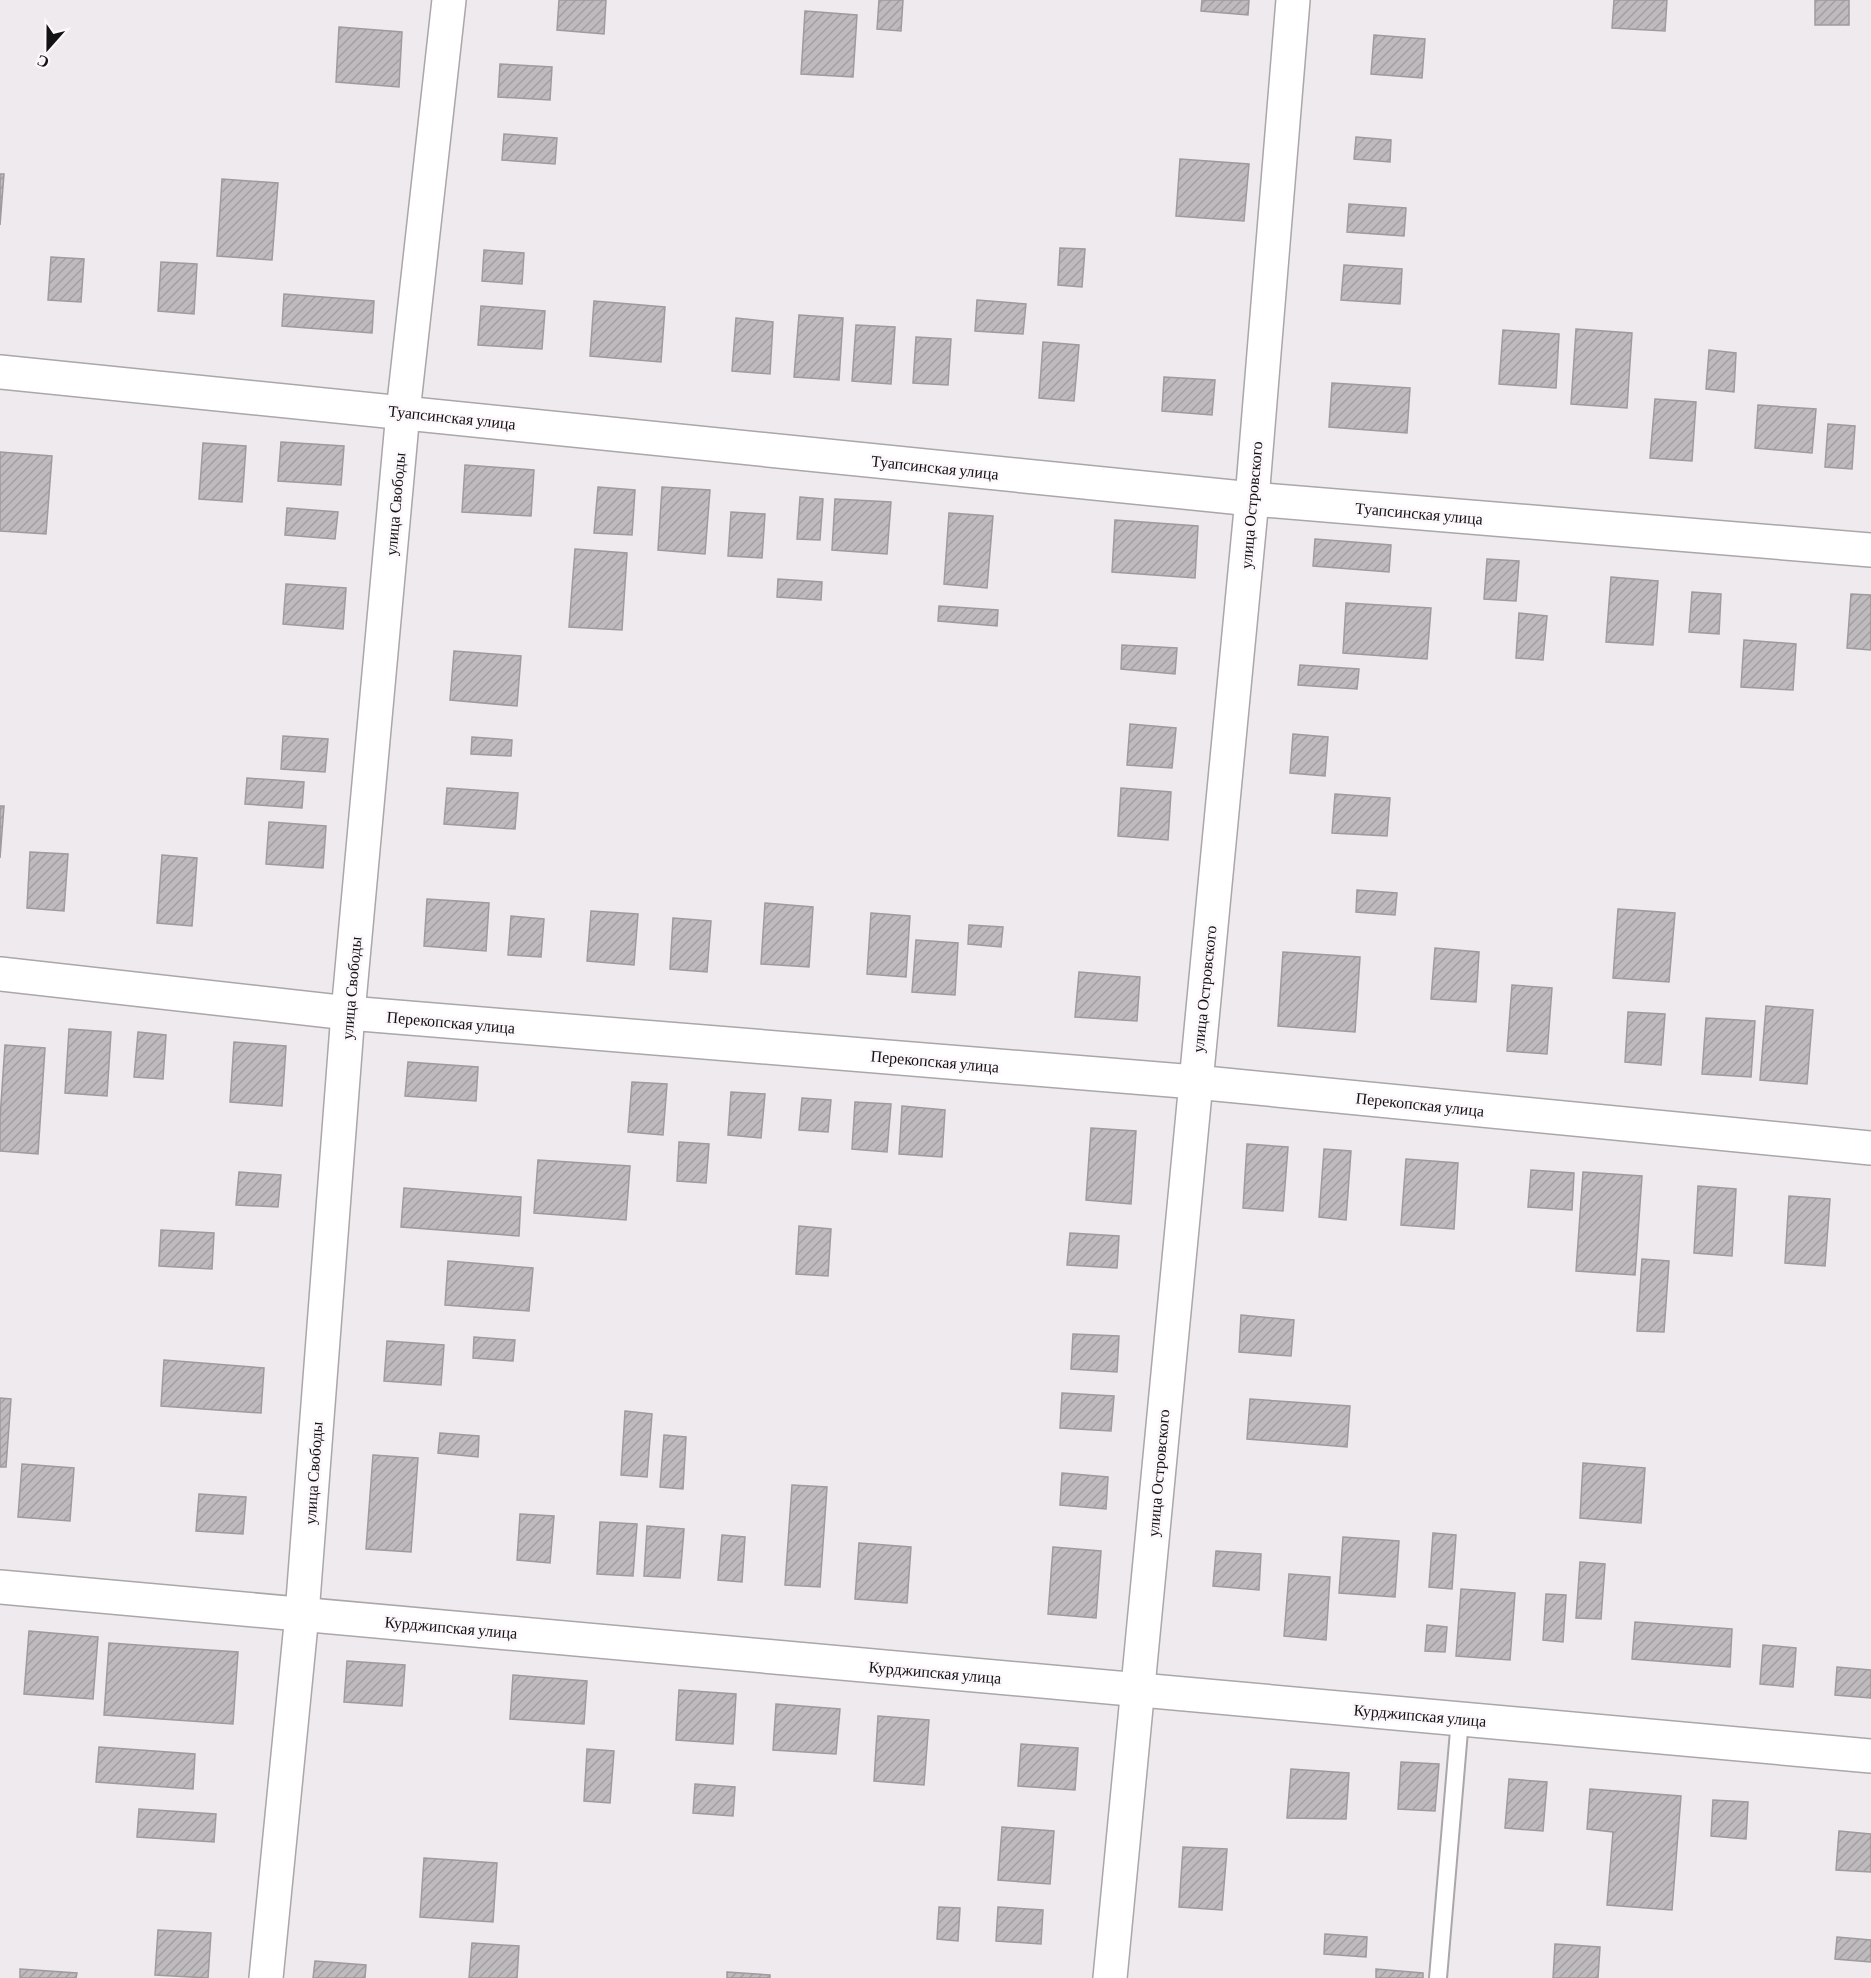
<svg xmlns="http://www.w3.org/2000/svg" width="1871" height="1978" font-family="'Crimson Pro',serif">
<defs>
<pattern id="building-hatch" width="6" height="6" patternUnits="userSpaceOnUse" patternTransform="scale(1.5)"><rect width="6" height="6" fill="#bebabe"/><path d="M-1 1l2-2M0 6l6-6M5 7l2-2" fill="none" stroke="#a29fa2"/></pattern>
</defs>
<rect width="100%" height="100%" fill="#eeeaee"/>
<g fill="url(#building-hatch)" stroke="#9f9a9e" stroke-width="1.5">
<polygon points="559,0 606,0 604,34 557,30"/>
<polygon points="879,0 903,0 901,31 877,29"/>
<polygon points="1202,0 1249,0 1248,15 1201,11"/>
<polygon points="1614,0 1667,0 1665,31 1612,28"/>
<rect x="1815" y="0" width="34" height="25"/>
<polygon points="805,11 857,15 853,77 801,74"/>
<polygon points="339,27 402,32 399,87 336,82"/>
<polygon points="1374,35 1425,39 1422,78 1371,74"/>
<polygon points="500,64 552,67 550,100 498,97"/>
<polygon points="504,134 557,138 555,164 502,160"/>
<polygon points="1356,137 1391,140 1390,162 1354,159"/>
<polygon points="1180,159 1249,164 1244,221 1176,216"/>
<polygon points="0,174 4,174 0,225"/>
<polygon points="222,179 278,183 272,260 217,256"/>
<polygon points="1349,204 1406,208 1404,236 1347,232"/>
<polygon points="1060,248 1085,249 1082,287 1058,285"/>
<polygon points="484,250 524,253 522,284 482,281"/>
<polygon points="51,257 84,259 81,302 48,300"/>
<polygon points="161,262 197,264 194,314 158,311"/>
<polygon points="1344,265 1402,269 1400,304 1341,300"/>
<polygon points="284,294 374,301 372,333 282,326"/>
<polygon points="977,300 1026,304 1023,334 975,331"/>
<polygon points="594,301 665,307 661,362 590,356"/>
<polygon points="481,306 545,311 542,349 478,345"/>
<polygon points="799,315 843,318 839,380 794,377"/>
<polygon points="736,318 773,322 770,374 732,371"/>
<polygon points="856,325 895,327 891,384 852,381"/>
<polygon points="1576,329 1632,333 1627,408 1571,404"/>
<polygon points="1503,330 1559,334 1556,388 1499,384"/>
<polygon points="916,337 951,339 948,385 913,383"/>
<polygon points="1043,342 1079,345 1074,401 1039,398"/>
<polygon points="1709,350 1736,353 1734,392 1706,389"/>
<polygon points="1164,377 1215,380 1212,415 1162,411"/>
<polygon points="1332,383 1410,388 1407,433 1329,427"/>
<polygon points="1655,399 1696,402 1692,461 1650,458"/>
<polygon points="1758,405 1816,409 1812,453 1755,448"/>
<polygon points="1828,424 1855,426 1852,469 1825,467"/>
<polygon points="281,442 344,446 341,485 278,481"/>
<polygon points="203,443 246,446 242,502 199,499"/>
<polygon points="0,452 52,456 46,534 0,531"/>
<polygon points="465,465 534,470 531,516 462,512"/>
<polygon points="598,487 635,490 632,535 594,533"/>
<polygon points="662,487 710,490 705,554 658,550"/>
<polygon points="800,497 823,499 820,540 797,539"/>
<polygon points="835,499 891,502 887,554 832,550"/>
<polygon points="287,508 338,512 335,539 285,535"/>
<polygon points="731,512 765,514 762,558 728,556"/>
<polygon points="949,513 993,516 987,588 944,584"/>
<polygon points="1115,520 1198,526 1195,578 1112,572"/>
<polygon points="1315,539 1391,545 1389,572 1313,566"/>
<polygon points="575,549 627,553 622,630 569,627"/>
<polygon points="1487,559 1519,561 1516,601 1484,599"/>
<polygon points="1611,577 1658,581 1653,645 1606,642"/>
<polygon points="778,579 822,582 821,600 777,597"/>
<polygon points="286,584 346,588 343,629 283,624"/>
<polygon points="1692,592 1721,594 1719,634 1689,632"/>
<polygon points="1851,594 1871,595 1871,650 1847,648"/>
<polygon points="1346,603 1431,608 1427,659 1343,653"/>
<polygon points="939,606 998,610 997,626 938,621"/>
<polygon points="1519,613 1547,616 1543,660 1516,658"/>
<polygon points="1744,640 1796,644 1793,690 1741,687"/>
<polygon points="1122,645 1177,648 1175,674 1121,669"/>
<polygon points="454,651 521,656 517,706 450,700"/>
<polygon points="1300,665 1359,669 1357,689 1298,685"/>
<polygon points="1130,724 1176,728 1172,768 1127,765"/>
<polygon points="1293,734 1328,737 1325,776 1290,773"/>
<polygon points="283,736 328,739 325,772 281,769"/>
<polygon points="472,737 512,740 511,756 471,754"/>
<polygon points="247,778 304,782 302,808 245,804"/>
<polygon points="447,788 518,793 515,829 444,824"/>
<polygon points="1121,788 1171,792 1168,840 1118,836"/>
<polygon points="1335,794 1390,798 1387,836 1332,833"/>
<polygon points="0,806 4,806 0,858"/>
<polygon points="269,822 326,826 323,868 266,864"/>
<polygon points="30,852 68,854 64,911 27,908"/>
<polygon points="162,855 197,858 192,926 157,923"/>
<polygon points="1357,890 1397,893 1395,915 1356,912"/>
<polygon points="427,899 489,903 486,951 424,946"/>
<polygon points="765,903 813,907 809,967 761,964"/>
<polygon points="1618,909 1675,913 1669,982 1613,978"/>
<polygon points="591,911 638,914 634,965 587,961"/>
<polygon points="871,913 910,916 906,977 867,974"/>
<polygon points="511,916 544,919 541,957 508,955"/>
<polygon points="673,918 711,921 707,972 670,969"/>
<polygon points="969,925 1003,927 1001,947 968,944"/>
<polygon points="916,940 958,943 955,995 912,992"/>
<polygon points="1435,948 1479,952 1476,1002 1431,999"/>
<polygon points="1283,952 1360,957 1355,1032 1278,1026"/>
<polygon points="1079,972 1140,977 1137,1021 1075,1017"/>
<polygon points="1512,985 1552,988 1547,1054 1507,1051"/>
<polygon points="1766,1006 1813,1010 1807,1084 1760,1080"/>
<polygon points="1628,1012 1665,1014 1661,1065 1625,1062"/>
<polygon points="1706,1018 1755,1021 1751,1077 1702,1074"/>
<polygon points="69,1029 111,1032 107,1096 65,1093"/>
<polygon points="138,1032 166,1035 163,1079 134,1077"/>
<polygon points="234,1042 286,1046 282,1106 230,1102"/>
<polygon points="5,1045 45,1048 38,1154 0,1151 0,1118"/>
<polygon points="408,1062 478,1067 476,1101 405,1096"/>
<polygon points="632,1082 667,1084 663,1135 628,1132"/>
<polygon points="731,1092 765,1094 761,1138 728,1135"/>
<polygon points="802,1098 831,1100 828,1132 799,1130"/>
<polygon points="855,1102 891,1104 887,1152 852,1149"/>
<polygon points="902,1106 945,1110 942,1157 899,1154"/>
<polygon points="1091,1128 1136,1131 1131,1204 1086,1200"/>
<polygon points="679,1142 709,1144 706,1183 677,1181"/>
<polygon points="1247,1144 1288,1147 1283,1211 1243,1208"/>
<polygon points="1324,1149 1351,1151 1346,1220 1319,1217"/>
<polygon points="1406,1159 1458,1163 1454,1229 1401,1225"/>
<polygon points="538,1160 630,1166 626,1220 534,1213"/>
<polygon points="1531,1170 1574,1173 1572,1210 1528,1207"/>
<polygon points="239,1172 281,1175 278,1207 236,1205"/>
<polygon points="1583,1172 1642,1176 1635,1275 1576,1271"/>
<polygon points="1698,1186 1736,1189 1732,1256 1694,1253"/>
<polygon points="404,1188 521,1197 519,1236 401,1227"/>
<polygon points="1789,1196 1830,1199 1825,1266 1785,1263"/>
<polygon points="799,1226 831,1229 828,1276 796,1274"/>
<polygon points="161,1230 214,1233 212,1269 159,1266"/>
<polygon points="1070,1233 1119,1236 1117,1268 1067,1265"/>
<polygon points="1642,1259 1669,1261 1664,1332 1637,1331"/>
<polygon points="448,1261 533,1268 529,1311 445,1305"/>
<polygon points="1241,1315 1294,1320 1291,1356 1239,1352"/>
<polygon points="1073,1334 1119,1336 1117,1372 1071,1369"/>
<polygon points="474,1337 515,1340 513,1361 473,1358"/>
<polygon points="387,1341 444,1345 441,1385 384,1381"/>
<polygon points="164,1360 264,1368 261,1413 161,1406"/>
<polygon points="1062,1393 1114,1396 1111,1431 1060,1428"/>
<polygon points="0,1398 11,1399 6,1467 0,1467"/>
<polygon points="1250,1399 1350,1406 1347,1447 1247,1439"/>
<polygon points="625,1411 652,1414 647,1477 621,1475"/>
<polygon points="440,1433 479,1436 478,1457 438,1453"/>
<polygon points="664,1435 686,1437 683,1489 660,1487"/>
<polygon points="373,1455 418,1458 411,1552 366,1549"/>
<polygon points="1583,1463 1645,1468 1641,1523 1580,1518"/>
<polygon points="22,1464 74,1468 70,1521 18,1517"/>
<polygon points="1062,1473 1108,1477 1106,1509 1060,1505"/>
<polygon points="792,1485 827,1487 820,1587 785,1585"/>
<polygon points="199,1494 246,1497 243,1534 196,1531"/>
<polygon points="520,1514 554,1516 550,1563 517,1560"/>
<polygon points="600,1522 637,1524 633,1576 597,1574"/>
<polygon points="647,1526 684,1529 680,1578 644,1576"/>
<polygon points="1433,1533 1456,1535 1452,1589 1429,1587"/>
<polygon points="722,1535 745,1537 742,1582 718,1580"/>
<polygon points="1343,1537 1399,1541 1395,1597 1339,1593"/>
<polygon points="859,1543 911,1547 907,1603 855,1599"/>
<polygon points="1053,1547 1101,1551 1096,1618 1048,1614"/>
<polygon points="1216,1551 1261,1554 1259,1590 1213,1586"/>
<polygon points="1580,1562 1605,1564 1601,1619 1576,1618"/>
<polygon points="1289,1574 1330,1577 1326,1640 1284,1636"/>
<polygon points="1461,1589 1515,1593 1510,1660 1456,1656"/>
<polygon points="1546,1594 1566,1595 1563,1642 1543,1640"/>
<polygon points="1635,1622 1732,1629 1730,1667 1632,1659"/>
<polygon points="1427,1625 1447,1627 1445,1652 1425,1651"/>
<polygon points="29,1631 98,1637 93,1699 24,1694"/>
<polygon points="109,1643 238,1652 233,1724 104,1715"/>
<polygon points="1763,1645 1796,1648 1793,1687 1760,1684"/>
<polygon points="347,1661 405,1665 402,1706 344,1702"/>
<polygon points="1837,1667 1871,1670 1871,1698 1835,1695"/>
<polygon points="513,1675 587,1681 584,1724 510,1719"/>
<polygon points="679,1690 736,1694 733,1744 676,1740"/>
<polygon points="776,1704 840,1709 836,1754 773,1750"/>
<polygon points="878,1716 929,1720 924,1785 874,1781"/>
<polygon points="1021,1744 1078,1748 1075,1790 1018,1786"/>
<polygon points="99,1747 195,1754 193,1789 96,1782"/>
<polygon points="587,1749 614,1751 610,1803 584,1801"/>
<polygon points="1401,1762 1439,1764 1435,1811 1398,1809"/>
<polygon points="1291,1769 1349,1773 1346,1819 1287,1818"/>
<polygon points="1509,1779 1547,1782 1543,1831 1505,1828"/>
<polygon points="695,1784 735,1787 733,1816 693,1813"/>
<polygon points="1590,1789 1681,1796 1672,1910 1607,1905 1613,1832 1587,1829"/>
<polygon points="1713,1800 1748,1802 1746,1839 1711,1836"/>
<polygon points="139,1809 216,1814 214,1842 137,1837"/>
<polygon points="1002,1827 1054,1831 1050,1884 998,1880"/>
<polygon points="1839,1831 1871,1834 1871,1872 1836,1870"/>
<polygon points="1183,1847 1227,1849 1222,1910 1179,1907"/>
<polygon points="424,1858 497,1863 493,1922 420,1917"/>
<polygon points="939,1907 960,1908 958,1941 937,1939"/>
<polygon points="998,1907 1043,1910 1041,1944 996,1941"/>
<polygon points="158,1930 211,1933 208,1978 155,1975"/>
<polygon points="1325,1934 1367,1937 1366,1957 1324,1954"/>
<polygon points="1837,1937 1871,1940 1871,1962 1835,1959"/>
<polygon points="472,1943 519,1946 517,1978 469,1978"/>
<polygon points="1555,1944 1600,1947 1598,1978 1553,1978"/>
<polygon points="315,1961 366,1965 365,1978 313,1978"/>
<polygon points="20,1969 77,1973 76,1978 20,1978"/>
<polygon points="1376,1969 1423,1973 1423,1978 1376,1978"/>
<polygon points="727,1972 770,1975 770,1978 727,1978"/>
</g>
<g fill="none" stroke-linecap="round" stroke-linejoin="round">
<g stroke="#aaa6aa" stroke-width="20">
<polyline id="lane" points="1438,1978 1460,1719"/>
</g>
<g stroke="#aaa6aa" stroke-width="36">
<g id="street">
<polyline points="0,372 1252,499 1871,550"/>
<polyline points="0,974 348,1013 1195,1082 1871,1148"/>
<polyline points="0,1587 1871,1756"/>
<polyline points="1110,1978 1252,499 1293,0"/>
</g>
</g>
<g stroke="#aaa6aa" stroke-width="36">
<polyline id="secondary" points="266,1978 302,1614 348,1013 403,412 449,0"/>
</g>
<use href="#lane" stroke="#fff" stroke-width="16"/>
<use href="#street" stroke="#fff" stroke-width="33"/>
<use href="#secondary" stroke="#fff" stroke-width="33"/>
</g>
<g text-anchor="middle" stroke-width="5" stroke-linejoin="round" paint-order="stroke">
<g font-size="16" fill="#141314" stroke="#fcf7fb">
<text transform="translate(452 417) rotate(6)" y="6">Туапсинская улица</text>
<text transform="translate(935 467) rotate(6)" y="6">Туапсинская улица</text>
<text transform="translate(395 504) rotate(-85)" y="6">улица Свободы</text>
<text transform="translate(1251 505) rotate(-85)" y="6">улица Островского</text>
<text transform="translate(1419 513) rotate(5)" y="6">Туапсинская улица</text>
<text transform="translate(351 988) rotate(-85)" y="6">улица Свободы</text>
<text transform="translate(1204 989) rotate(-84)" y="6">улица Островского</text>
<text transform="translate(451 1022) rotate(5)" y="6">Перекопская улица</text>
<text transform="translate(935 1061) rotate(5)" y="6">Перекопская улица</text>
<text transform="translate(1420 1104) rotate(6)" y="6">Перекопская улица</text>
<text transform="translate(313 1473) rotate(-86)" y="6">улица Свободы</text>
<text transform="translate(1158 1473) rotate(-85)" y="6">улица Островского</text>
<text transform="translate(451 1627) rotate(5)" y="6">Курджипская улица</text>
<text transform="translate(935 1672) rotate(5)" y="6">Курджипская улица</text>
<text transform="translate(1420 1715) rotate(5)" y="6">Курджипская улица</text>
</g>
</g>
<g transform="translate(48 48) rotate(201)" stroke="#fcf7fb" stroke-width="4.5" paint-order="stroke">
<path d="M0-4.5L10 22L0 15L-10 22Z" fill="#141314"/>
<text y="-9" font-size="16" font-weight="bold" text-anchor="middle" fill="#141314">С</text>
</g>
</svg>
